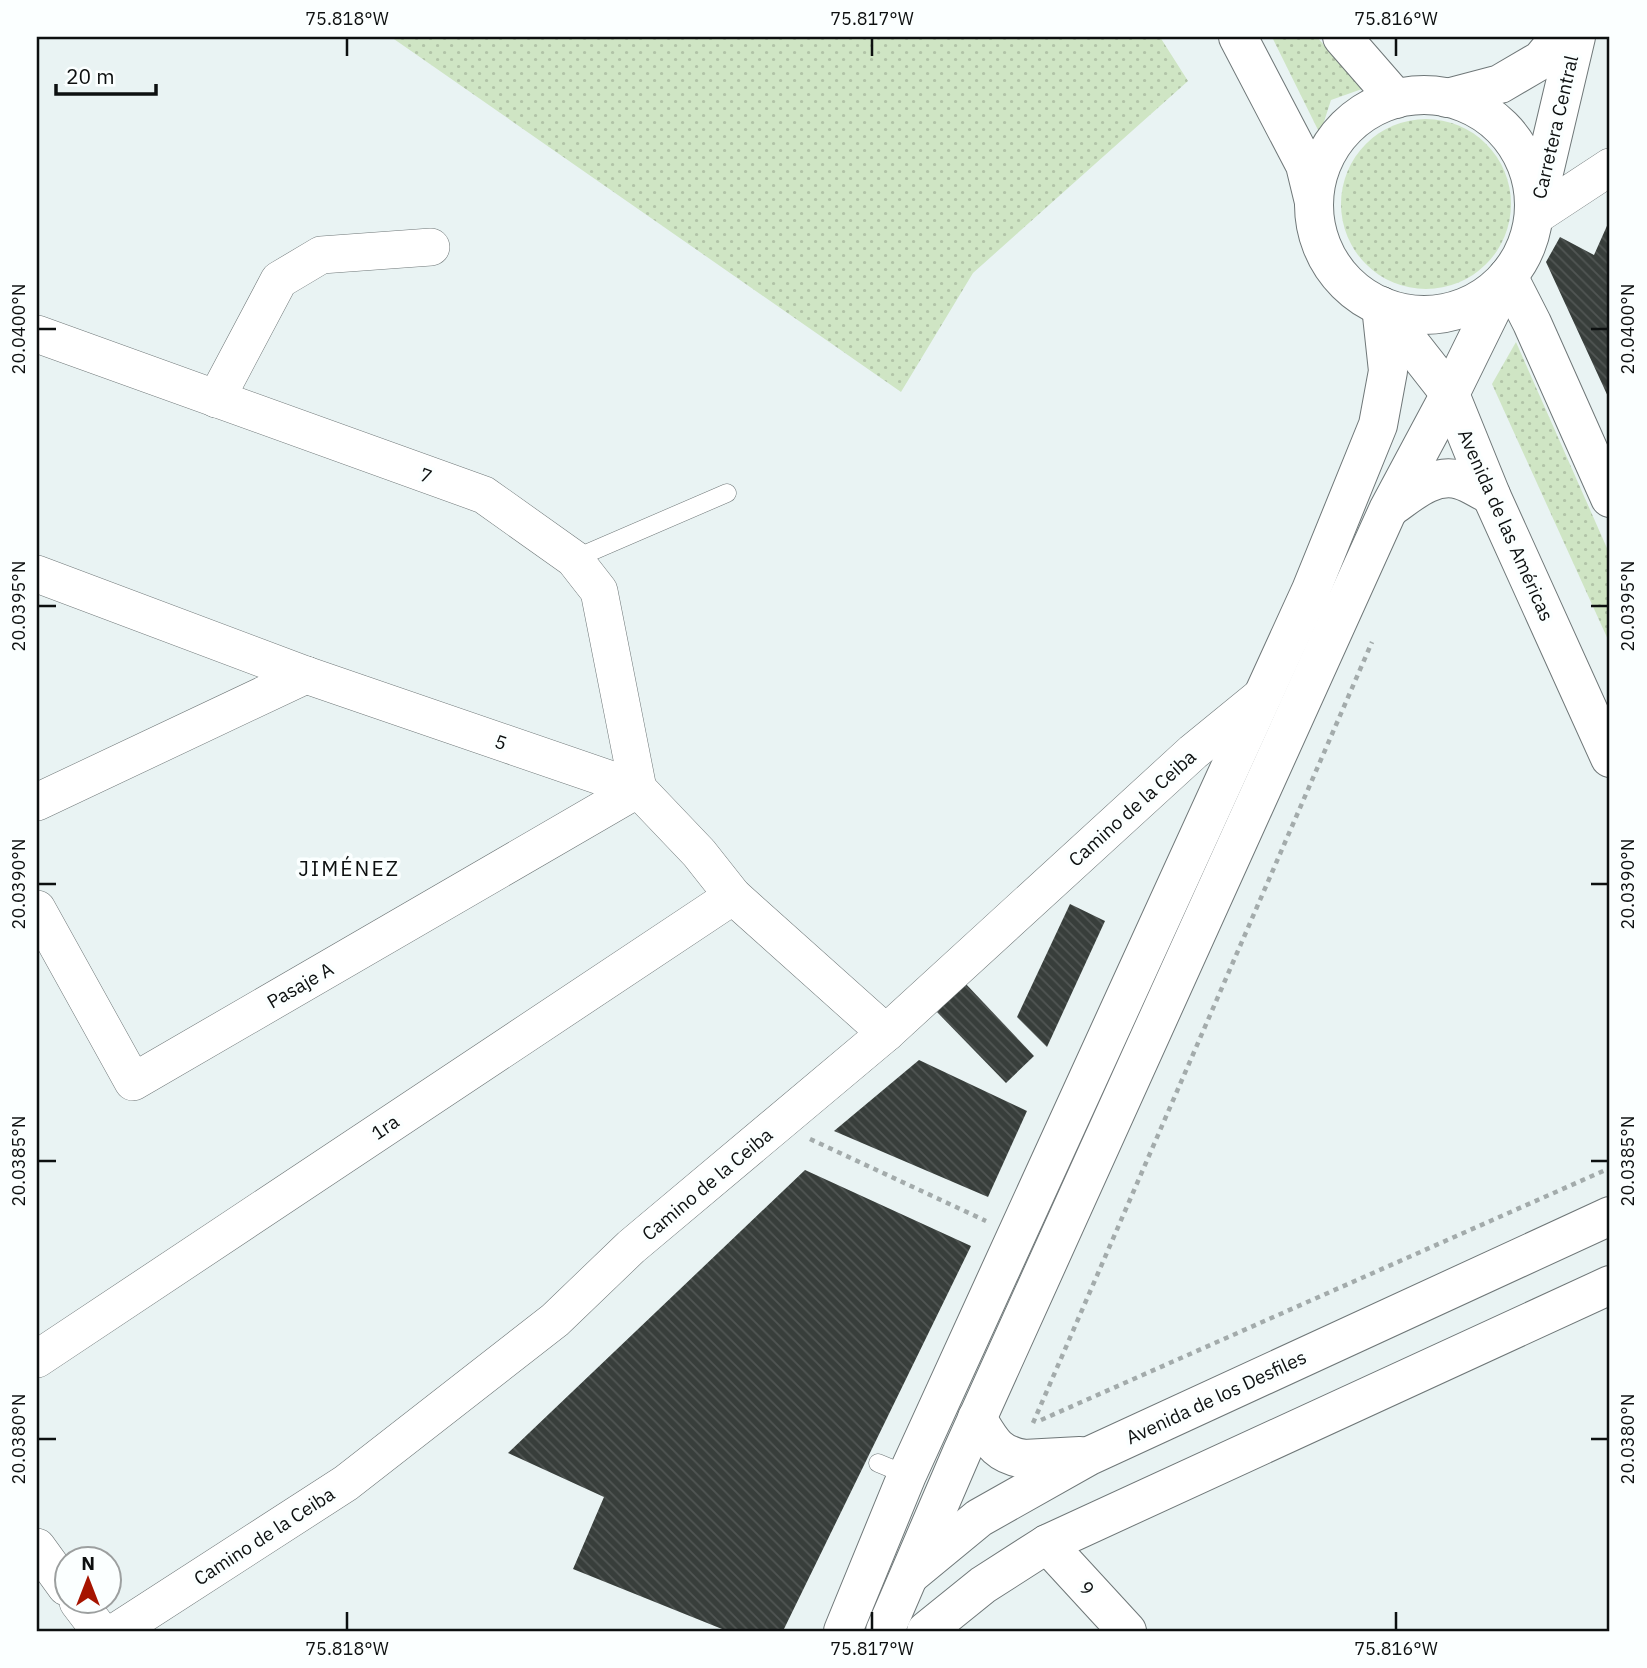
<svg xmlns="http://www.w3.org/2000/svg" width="1647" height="1668" font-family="'IBM Plex Sans',sans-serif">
<defs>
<pattern id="grass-dots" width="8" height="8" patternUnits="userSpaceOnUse" patternTransform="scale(1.75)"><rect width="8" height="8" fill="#cfe5c4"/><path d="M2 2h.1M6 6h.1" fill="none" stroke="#b1c3a7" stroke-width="1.8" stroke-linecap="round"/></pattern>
<pattern id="building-back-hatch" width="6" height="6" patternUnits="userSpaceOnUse" patternTransform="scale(1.75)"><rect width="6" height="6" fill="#383e3b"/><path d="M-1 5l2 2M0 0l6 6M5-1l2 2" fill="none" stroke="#515654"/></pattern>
</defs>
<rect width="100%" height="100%" fill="#e9f3f3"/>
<g fill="url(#grass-dots)">
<polygon points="391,37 1160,37 1188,81 973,273 901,392"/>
<polygon points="1272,37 1317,37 1362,89 1331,100 1320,134"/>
<circle cx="1426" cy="204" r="85"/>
<polygon points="1516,342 1610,555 1610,644 1492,384"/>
</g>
<g fill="url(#building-back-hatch)">
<polygon points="1610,219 1610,401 1546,262 1560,237 1594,255"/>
<polygon points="1070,904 1105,921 1047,1047 1017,1017"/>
<polygon points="965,983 1034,1056 1006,1083 937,1012"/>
<polygon points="919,1060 1027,1111 988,1197 834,1131"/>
<polygon points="805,1170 971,1246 783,1631 727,1631 573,1569 604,1497 508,1453"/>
</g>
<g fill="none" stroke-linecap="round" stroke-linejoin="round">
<g stroke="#6f7778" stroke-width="19">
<g id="lane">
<polyline points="574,559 727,493"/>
<polyline points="878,1463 907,1475"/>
</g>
</g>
<g stroke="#6f7778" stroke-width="38">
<g id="street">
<polyline points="1534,217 1610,167"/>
<polyline points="37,334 484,495 574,559 599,591 638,789 133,1082 37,909"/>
<polyline points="216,399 279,280 321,255 431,247"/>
<polyline points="37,574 306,675 638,789 699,853 733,896 886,1033"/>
<polyline points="37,802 306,675"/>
<polyline points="37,1359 733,896"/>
<polyline points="37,1547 66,1587"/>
<polyline points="78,1602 100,1631"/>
<polyline points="117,1631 346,1483 555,1320 631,1247 886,1033 1193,752 1264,694"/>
</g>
</g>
<g stroke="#6f7778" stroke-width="40">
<polyline id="secondary" points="1047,1544 1127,1631"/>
</g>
<g stroke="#6f7778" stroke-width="40">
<g id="primary">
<polyline points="1238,37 1305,165 1314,202"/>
<polyline points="1342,37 1396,99"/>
<circle cx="1424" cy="205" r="110"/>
<polyline points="1447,98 1500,84 1541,60 1560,37"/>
<polyline points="1537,202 1576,37"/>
<polyline points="1508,276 1532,323 1610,498"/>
<polyline points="1381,306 1450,394 1491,495 1610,758"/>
<path d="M 1390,508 C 1410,494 1433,472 1460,480 C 1471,483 1481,491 1491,495"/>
<path d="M 977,1418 C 991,1441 996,1454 1024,1459 L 1080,1456"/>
<polyline points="911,1574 979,1518 1089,1456 1610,1216"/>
<polyline points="843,1631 907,1475 1311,590 1378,425 1388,371 1381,306"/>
<polyline points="885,1631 962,1452 1388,510 1450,394 1508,276"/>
<polyline points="926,1631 983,1585 1047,1544 1610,1285"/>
</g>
</g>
<g stroke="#a3abab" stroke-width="4.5" stroke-dasharray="5 5" stroke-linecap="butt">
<polyline points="810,1139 986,1221"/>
<polyline points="1041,1420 1610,1168"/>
<polyline points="1033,1423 1372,642"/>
</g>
<use href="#lane" stroke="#fff" stroke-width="18"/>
<use href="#street" stroke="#fff" stroke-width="37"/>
<use href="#secondary" stroke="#fff" stroke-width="38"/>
<use href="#primary" stroke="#fff" stroke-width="38"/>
</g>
<path fill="none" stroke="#0d1010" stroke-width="2.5" d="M 347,38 L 347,56M 872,38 L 872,56M 1396,38 L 1396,56M 38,329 L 56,329M 1591,329 L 1608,329M 38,606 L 56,606M 1591,606 L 1608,606M 38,884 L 56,884M 1591,884 L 1608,884M 38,1161 L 56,1161M 1591,1161 L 1608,1161M 38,1439 L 56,1439M 1591,1439 L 1608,1439M 347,1612 L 347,1630M 872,1612 L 872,1630M 1396,1612 L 1396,1630"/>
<g text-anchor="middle" stroke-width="7" stroke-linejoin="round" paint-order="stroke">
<g font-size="19" fill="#0d1010" stroke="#fbffff">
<text transform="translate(1555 127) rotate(-77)" y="7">Carretera Central</text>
<text transform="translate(426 475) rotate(20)" y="7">7</text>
<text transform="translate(1506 525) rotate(66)" y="7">Avenida de las Américas</text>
<text transform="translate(501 742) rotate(19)" y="7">5</text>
<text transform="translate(1132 808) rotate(-42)" y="7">Camino de la Ceiba</text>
<text transform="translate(300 985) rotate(-30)" y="7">Pasaje A</text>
<text transform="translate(385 1127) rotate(-34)" y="7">1ra</text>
<text transform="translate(707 1184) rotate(-40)" y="7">Camino de la Ceiba</text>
<text transform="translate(1216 1397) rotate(-25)" y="7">Avenida de los Desfiles</text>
<text transform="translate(264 1536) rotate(-33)" y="7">Camino de la Ceiba</text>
<text transform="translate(1087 1588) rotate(48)" y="7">9</text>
</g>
<g font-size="21" letter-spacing="2" fill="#0d1010" stroke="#fbffff">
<text x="349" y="876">JIMÉNEZ</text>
</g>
</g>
<rect width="1647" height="1668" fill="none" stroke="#fbffff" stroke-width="77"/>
<g transform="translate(88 1580)"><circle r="33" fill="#fbffff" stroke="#9c9f9f" stroke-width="2"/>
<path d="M0-5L12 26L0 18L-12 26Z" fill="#a61400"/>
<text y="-10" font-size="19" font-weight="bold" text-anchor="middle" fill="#0d1010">N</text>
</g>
<path d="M56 84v10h100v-10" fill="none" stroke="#0d1010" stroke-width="3.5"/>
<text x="66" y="84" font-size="21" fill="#0d1010" stroke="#fbffff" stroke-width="5" paint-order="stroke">20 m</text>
<rect x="38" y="38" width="1570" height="1592" fill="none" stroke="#0d1010" stroke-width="2.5"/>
<g font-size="18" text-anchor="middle" fill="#0d1010">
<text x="347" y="25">75.818°W</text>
<text x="872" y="25">75.817°W</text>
<text x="1396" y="25">75.816°W</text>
<text transform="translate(19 329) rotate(-90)" y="6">20.0400°N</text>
<text transform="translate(1628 329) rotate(-90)" y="6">20.0400°N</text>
<text transform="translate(19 606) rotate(-90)" y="6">20.0395°N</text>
<text transform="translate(1628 606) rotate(-90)" y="6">20.0395°N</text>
<text transform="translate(19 884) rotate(-90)" y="6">20.0390°N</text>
<text transform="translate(1628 884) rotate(-90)" y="6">20.0390°N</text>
<text transform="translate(19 1161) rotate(-90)" y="6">20.0385°N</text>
<text transform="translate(1628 1161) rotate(-90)" y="6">20.0385°N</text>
<text transform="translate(19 1439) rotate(-90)" y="6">20.0380°N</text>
<text transform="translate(1628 1439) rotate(-90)" y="6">20.0380°N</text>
<text x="347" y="1655">75.818°W</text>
<text x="872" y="1655">75.817°W</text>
<text x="1396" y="1655">75.816°W</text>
</g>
</svg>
